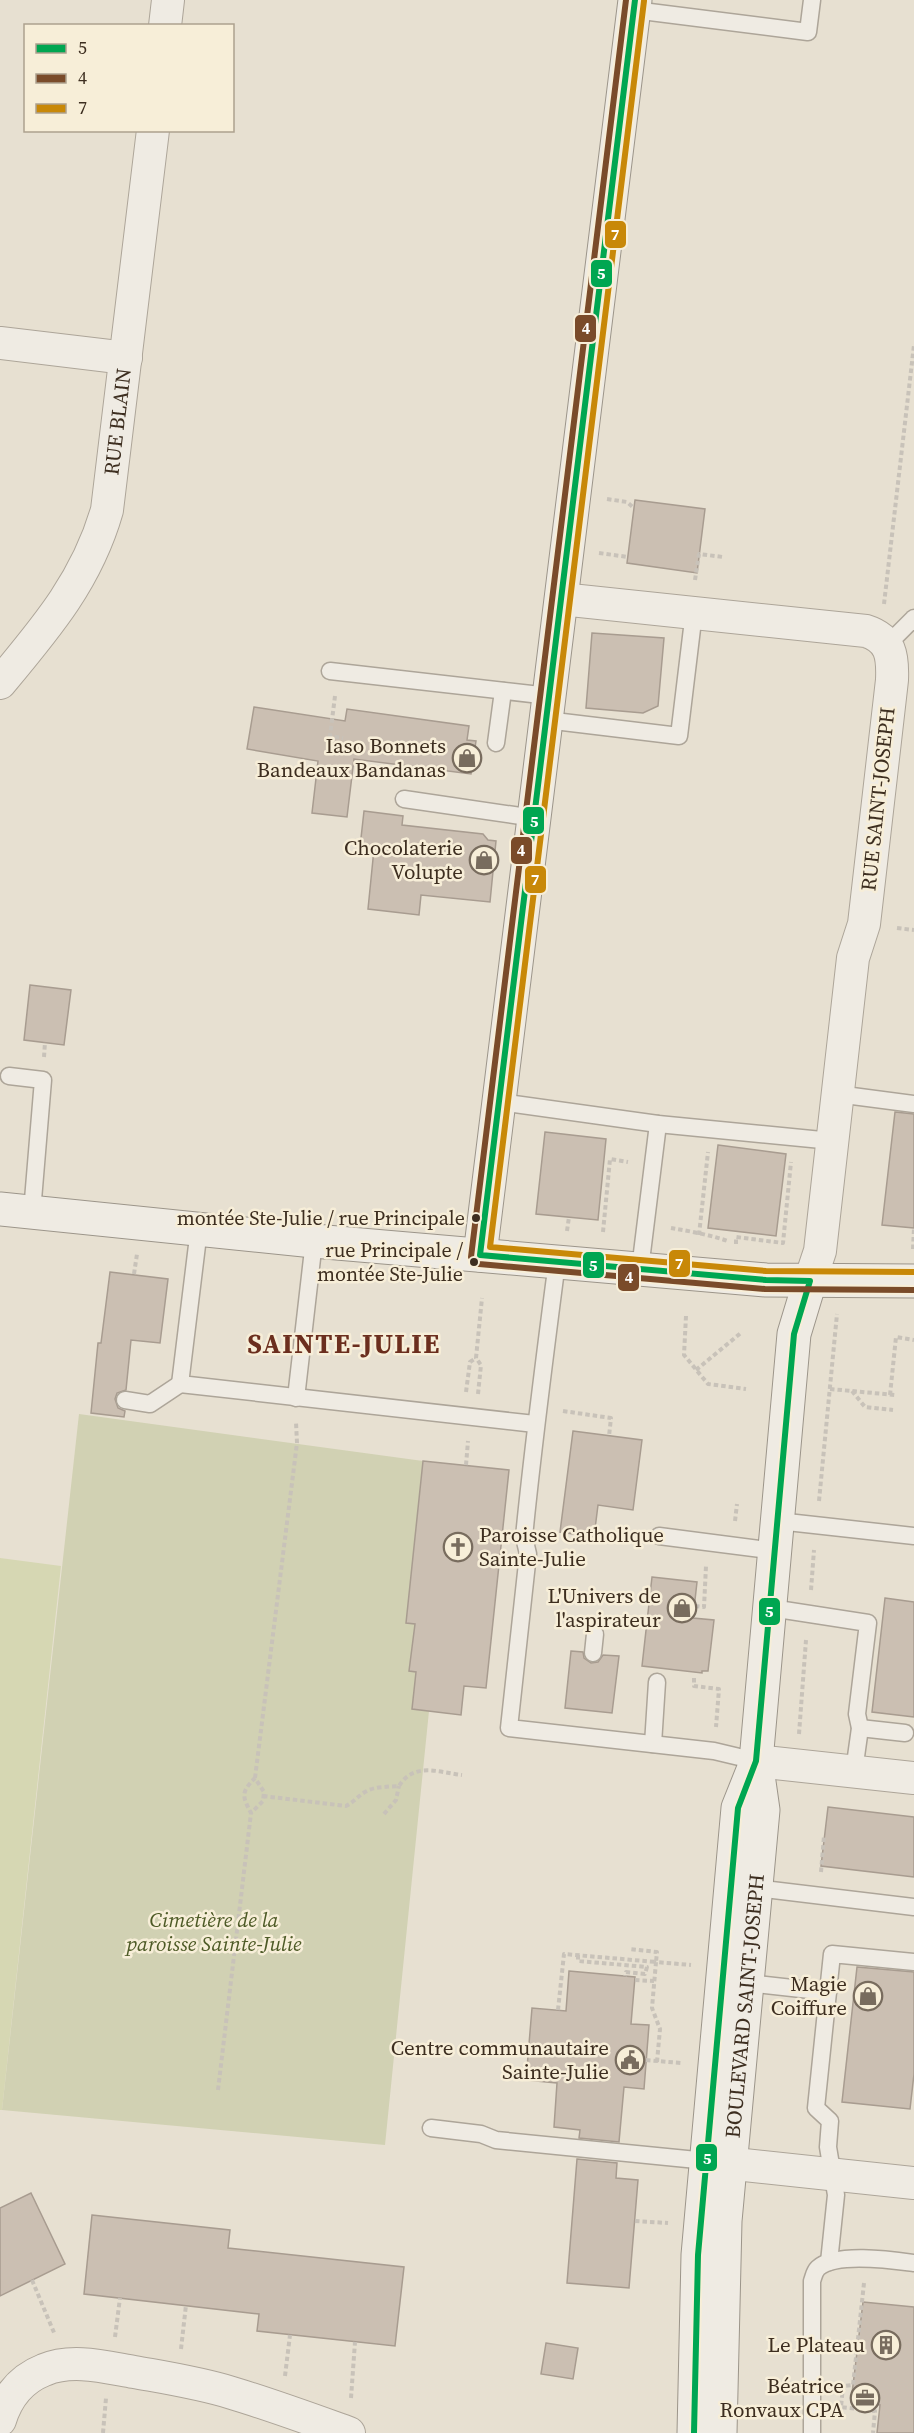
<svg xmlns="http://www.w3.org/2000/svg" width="914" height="2433" font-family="'Source Serif 4',serif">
<rect width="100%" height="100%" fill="#e7e0d1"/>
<polygon fill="#d6d7b3" points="0,1558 61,1566 2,2110 0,2110"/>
<polygon fill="#d1d1b3" points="79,1414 423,1461 406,1623 415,1624 409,1671 416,1672 412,1709 429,1711 385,2145 2,2110"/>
<g fill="#cbbfb2" stroke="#a89c90" stroke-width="1.5">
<polygon points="635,500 705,509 697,573 627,563"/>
<polygon points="592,633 664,638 658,706 643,713 586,708"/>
<polygon points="254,707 345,721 347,709 469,726 467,740 476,741 471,774 354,759 347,817 312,813 318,761 247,749"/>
<polygon points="364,811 403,816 402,825 483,834 488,840 496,841 490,902 421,895 419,915 368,909 374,849 360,847"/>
<polygon points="30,985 71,990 64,1045 24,1040"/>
<polygon points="895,1112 914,1114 914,1228 882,1225"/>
<polygon points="545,1132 606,1139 598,1220 536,1214"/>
<polygon points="718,1145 786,1154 776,1236 708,1228"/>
<polygon points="110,1272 168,1279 160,1343 131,1340 126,1390 117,1393 115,1399 118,1408 125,1411 124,1417 91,1413 98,1343 101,1343"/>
<polygon points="573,1431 642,1440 633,1510 598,1505 594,1537 560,1532"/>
<polygon points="423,1461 509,1470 486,1688 464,1686 461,1715 412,1709 416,1672 409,1671 415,1624 406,1623"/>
<polygon points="652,1577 697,1582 693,1618 714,1620 708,1671 702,1671 702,1673 642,1666"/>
<polygon points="885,1598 914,1602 914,1717 872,1712"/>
<polygon points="571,1651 583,1652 584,1658 591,1663 598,1662 603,1655 619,1656 612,1713 565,1708"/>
<polygon points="828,1807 914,1817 914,1877 821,1866"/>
<polygon points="857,1967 914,1972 914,2074 910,2109 842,2102"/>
<polygon points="569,1971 635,1977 631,2024 649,2025 644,2089 624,2087 619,2142 579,2138 580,2130 554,2127 557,2083 526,2080 532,2008 566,2011"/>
<polygon points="577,2159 617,2163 616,2178 638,2180 629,2288 567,2283"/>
<polygon points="31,2193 65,2264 0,2296 0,2208"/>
<polygon points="92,2215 230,2230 228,2248 404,2267 395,2346 257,2331 259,2314 84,2294"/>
<polygon points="863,2302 914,2307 914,2433 877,2433 880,2405 851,2402"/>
<polygon points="546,2343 578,2348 573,2379 541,2374"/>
</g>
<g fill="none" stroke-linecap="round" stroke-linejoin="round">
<g stroke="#ada599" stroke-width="19">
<g id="lane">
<polyline points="634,10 808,32 812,0"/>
<polyline points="887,645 914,618"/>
<polyline points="330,671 549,696"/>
<polyline points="546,720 679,736 694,612"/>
<polyline points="496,743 503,691"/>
<polyline points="404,799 534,818"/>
<polyline points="9,1076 43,1080 32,1212"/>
<polyline points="837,1094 914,1104"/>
<polyline points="500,1102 658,1124 832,1141"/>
<polyline points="199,1229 180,1384 535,1424"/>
<path d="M 557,1262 C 545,1354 533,1445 524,1537 L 528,1554 L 509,1728 L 714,1751 L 756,1761"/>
<polyline points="640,1269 658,1124"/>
<polyline points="296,1398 314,1241"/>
<polyline points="125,1400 150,1404 180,1384"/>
<polyline points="778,1521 914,1536"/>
<polyline points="659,1536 776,1551"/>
<polyline points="771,1608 868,1623 857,1714 860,1728 854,1771"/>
<polyline points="593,1653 595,1634"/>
<polyline points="860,1728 905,1733"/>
<polyline points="653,1744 657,1682"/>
<polyline points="756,1888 914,1907"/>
<polyline points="747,1983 828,1992 816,2108 830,2121 828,2147 836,2195 829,2262"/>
<polyline points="828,1992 832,1954 914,1962"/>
<polyline points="431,2128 481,2134 496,2140 707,2161"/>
<path d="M 812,2433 L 812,2281 C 814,2276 814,2272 818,2268 C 836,2252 892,2260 914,2263"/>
</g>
</g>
<g stroke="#ada599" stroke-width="34">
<g id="street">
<polyline points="165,26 168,0"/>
<polyline points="0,343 126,358"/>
<path d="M 561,599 L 866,631 C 891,639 893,656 892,680 L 864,924 L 853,958 L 820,1251 L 810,1281"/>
<path id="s1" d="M 0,683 C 46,628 87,580 107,510 L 153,130"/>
<polyline points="756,1761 914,1778"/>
<polyline points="707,2161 914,2183"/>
<path d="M 0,2420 C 7,2397 21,2379 44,2370 C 72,2358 105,2367 134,2372 C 167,2378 200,2383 232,2393 C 272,2405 310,2419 349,2433"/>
</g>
</g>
<g stroke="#9c958a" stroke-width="35">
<g id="secondary">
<polyline points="0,1209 314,1241 766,1280 914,1281"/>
<polyline points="480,1255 635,0"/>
<polyline points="694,2433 698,2255 738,1808 756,1763"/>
<path id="s2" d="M 720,2433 L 725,2221 L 763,1810 L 756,1761 L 794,1334 L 810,1281"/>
</g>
</g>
<g stroke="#c8c2b9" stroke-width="4" stroke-dasharray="4.5 3" stroke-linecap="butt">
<polyline points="607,499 627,502 634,508"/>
<polyline points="599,553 628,557"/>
<polyline points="695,580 699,554 723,557"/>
<polyline points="884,604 914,345"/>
<polyline points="335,696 330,736 343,738"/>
<polyline points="897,928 914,930"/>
<polyline points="44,1057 45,1042"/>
<path d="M 671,1228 C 689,1231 710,1235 728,1241"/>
<polyline points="567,1231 569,1217"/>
<polyline points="603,1232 610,1159 628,1162"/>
<polyline points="699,1235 708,1152"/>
<polyline points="736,1244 736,1237 783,1243 791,1162"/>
<polyline points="913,1249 914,1228"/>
<polyline points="134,1274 137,1254"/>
<polyline points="686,1316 684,1355 708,1384 746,1389"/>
<polyline points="696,1370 742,1332"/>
<polyline points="830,1389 895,1395"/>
<polyline points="852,1391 865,1407 893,1410"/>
<polyline points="466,1392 470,1362 476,1358"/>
<polyline points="478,1394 481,1365 476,1358 482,1298"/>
<polyline points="890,1395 896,1337 914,1340"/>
<polyline points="563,1411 611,1418 609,1436"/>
<polyline points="466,1465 468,1441"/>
<polyline points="819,1501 837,1314"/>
<polyline points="735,1521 737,1504"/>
<polyline points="811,1590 814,1550"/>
<polyline points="695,1606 704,1607 706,1566"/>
<polyline points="694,1678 694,1686 719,1689 716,1727"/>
<polyline points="799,1734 806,1640"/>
<polyline points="255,1778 297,1443 296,1422"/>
<path d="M 263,1796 L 346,1806 C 354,1802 358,1796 365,1792 C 375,1786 389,1787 399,1786 C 414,1762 438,1772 462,1775"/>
<polyline points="384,1814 396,1800 399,1786"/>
<polyline points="821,1872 824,1836"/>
<polyline points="578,1955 578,1961 647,1967 645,1974 626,1972 625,1976"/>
<polyline points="635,1980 654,1981"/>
<polyline points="558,2010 564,1954 656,1962 657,1952 630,1949"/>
<polyline points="646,2060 681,2063"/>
<polyline points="657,2062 660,2029 652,2008 656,1962 691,1965"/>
<path d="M 218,2090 L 251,1813 C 242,1796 241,1792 255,1778 L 264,1792 L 263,1801 L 251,1813"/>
<polyline points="635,2221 668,2223"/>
<polyline points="32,2280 55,2335"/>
<polyline points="864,2283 853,2385 843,2386 841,2407 875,2411 873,2433"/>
<polyline points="115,2337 120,2298"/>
<polyline points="181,2349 186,2305"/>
<polyline points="285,2376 290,2335"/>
<polyline points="351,2398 355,2342"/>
<polyline points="103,2433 106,2398"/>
</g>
<use href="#lane" stroke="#efebe3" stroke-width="16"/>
<use href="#street" stroke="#efebe3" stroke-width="32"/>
<use href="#secondary" stroke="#efebe3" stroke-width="33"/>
<g stroke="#f7eed8" stroke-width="10">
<polyline id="bus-1" points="635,0 480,1255 766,1280 810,1281 794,1334 756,1761 738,1808 698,2255 694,2433"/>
</g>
<g stroke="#f7eed8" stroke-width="10">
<polyline id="bus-2" points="626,0 471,1257 474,1262 479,1264 765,1289 914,1290"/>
</g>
<g stroke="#f7eed8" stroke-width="10">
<polyline id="bus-3" points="644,1 490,1247 766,1271 914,1272"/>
</g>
<use href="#bus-1" stroke="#00a651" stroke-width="6"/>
<use href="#bus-2" stroke="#7a4b2a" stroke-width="6"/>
<use href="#bus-3" stroke="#c88808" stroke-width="6"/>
</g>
<defs>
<g id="shop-ring" transform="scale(1.5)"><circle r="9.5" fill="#f7eed8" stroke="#786c5e" stroke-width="1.5"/><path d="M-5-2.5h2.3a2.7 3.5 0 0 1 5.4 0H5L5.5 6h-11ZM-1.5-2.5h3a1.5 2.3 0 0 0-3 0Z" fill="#786c5e"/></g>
<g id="church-ring" transform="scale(1.5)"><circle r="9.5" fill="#f7eed8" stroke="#786c5e" stroke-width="1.5"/><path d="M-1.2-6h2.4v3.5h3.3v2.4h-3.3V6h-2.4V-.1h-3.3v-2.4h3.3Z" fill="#786c5e"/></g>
<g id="civic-ring" transform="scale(1.5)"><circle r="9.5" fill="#f7eed8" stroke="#786c5e" stroke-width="1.5"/><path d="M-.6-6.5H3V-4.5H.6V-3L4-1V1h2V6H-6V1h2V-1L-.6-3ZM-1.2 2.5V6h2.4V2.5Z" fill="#786c5e"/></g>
<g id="building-ring" transform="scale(1.5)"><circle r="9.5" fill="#f7eed8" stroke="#786c5e" stroke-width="1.5"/><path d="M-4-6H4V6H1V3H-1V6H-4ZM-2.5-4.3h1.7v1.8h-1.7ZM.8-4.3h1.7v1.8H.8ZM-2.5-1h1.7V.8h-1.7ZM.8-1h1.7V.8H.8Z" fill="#786c5e"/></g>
<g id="office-ring" transform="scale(1.5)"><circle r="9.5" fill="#f7eed8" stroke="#786c5e" stroke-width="1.5"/><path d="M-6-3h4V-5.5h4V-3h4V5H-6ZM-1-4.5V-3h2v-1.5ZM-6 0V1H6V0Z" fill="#786c5e"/></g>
</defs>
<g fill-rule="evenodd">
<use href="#shop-ring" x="467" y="758"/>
<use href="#shop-ring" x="484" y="860"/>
<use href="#church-ring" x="458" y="1547"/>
<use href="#shop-ring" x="682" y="1608"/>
<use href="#shop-ring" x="868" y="1996"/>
<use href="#civic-ring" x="630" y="2060"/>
<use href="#building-ring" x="886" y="2345"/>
<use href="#office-ring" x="865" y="2398"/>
</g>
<g fill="#3d2e20" stroke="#f7eed8" stroke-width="2">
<circle cx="476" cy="1218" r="5"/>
<circle cx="474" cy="1262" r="5"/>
</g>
<g text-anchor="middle" stroke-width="5" stroke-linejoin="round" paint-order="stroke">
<g font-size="20" fill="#3d2e20" stroke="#f7eed8" text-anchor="end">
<text x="465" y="1225">montée Ste-Julie / rue Principale</text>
<text x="463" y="1257">rue Principale /<tspan x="463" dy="24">montée Ste-Julie</tspan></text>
</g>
<g font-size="21" fill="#3d2e20" stroke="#f7eed8">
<text dy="7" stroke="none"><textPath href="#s1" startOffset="294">RUE BLAIN</textPath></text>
<text transform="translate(878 799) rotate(-84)" y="7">RUE SAINT-JOSEPH</text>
<text dy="7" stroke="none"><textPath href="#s2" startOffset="428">BOULEVARD SAINT-JOSEPH</textPath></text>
</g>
<g font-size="21" fill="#3d2e20" stroke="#f7eed8" text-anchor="end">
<text x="446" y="753">Iaso Bonnets<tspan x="446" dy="24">Bandeaux Bandanas</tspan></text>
<text x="463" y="855">Chocolaterie<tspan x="463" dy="24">Volupte</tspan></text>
<text x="479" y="1542" text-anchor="start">Paroisse Catholique<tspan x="479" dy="24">Sainte-Julie</tspan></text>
<text x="661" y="1603">L'Univers de<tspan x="661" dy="24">l'aspirateur</tspan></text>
<text x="847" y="1991">Magie<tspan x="847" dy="24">Coiffure</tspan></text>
<text x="609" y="2055">Centre communautaire<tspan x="609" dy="24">Sainte-Julie</tspan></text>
<text x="865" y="2352">Le Plateau</text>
<text x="844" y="2393">Béatrice<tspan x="844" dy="24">Ronvaux CPA</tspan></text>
</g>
<g font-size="21" font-style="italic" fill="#4d5a26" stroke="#f7eed8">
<text x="214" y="1927">Cimetière de la<tspan x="214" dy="24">paroisse Sainte-Julie</tspan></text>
</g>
<g font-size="27" font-weight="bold" letter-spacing="1.5" fill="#6b2e1e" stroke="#f7eed8">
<text x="344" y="1353">SAINTE-JULIE</text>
</g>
</g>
<g stroke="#f7eed8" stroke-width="2">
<rect x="604" y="220" width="23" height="29" rx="6" fill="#c88808"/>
<rect x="590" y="259" width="23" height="29" rx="6" fill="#00a651"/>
<rect x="574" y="314" width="23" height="29" rx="6" fill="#7a4b2a"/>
<rect x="522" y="806" width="23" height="29" rx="6" fill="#00a651"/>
<rect x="510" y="836" width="23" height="29" rx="6" fill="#7a4b2a"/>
<rect x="524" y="865" width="23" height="29" rx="6" fill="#c88808"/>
<rect x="668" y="1249" width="23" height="29" rx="6" fill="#c88808"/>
<rect x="582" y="1251" width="23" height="28" rx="6" fill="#00a651"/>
<rect x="617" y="1263" width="23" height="29" rx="6" fill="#7a4b2a"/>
<rect x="758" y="1597" width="23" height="29" rx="6" fill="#00a651"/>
<rect x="695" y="2143" width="23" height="29" rx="6" fill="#00a651"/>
</g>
<g font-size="16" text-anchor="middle" font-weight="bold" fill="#fff">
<text x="615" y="240">7</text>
<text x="601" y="279">5</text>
<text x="586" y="334">4</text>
<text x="534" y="827">5</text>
<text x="521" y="856">4</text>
<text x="535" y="885">7</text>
<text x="679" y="1269">7</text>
<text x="593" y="1271">5</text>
<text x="629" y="1283">4</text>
<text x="769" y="1617">5</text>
<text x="707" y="2164">5</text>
</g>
<rect x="24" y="24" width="210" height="108" fill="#f7eed8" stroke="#ada18e" stroke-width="1.5"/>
<rect x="36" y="44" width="30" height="9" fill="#00a651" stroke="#ada18e" stroke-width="1.5"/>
<text x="78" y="54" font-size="18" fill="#3d2e20">5</text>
<rect x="36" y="74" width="30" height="9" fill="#7a4b2a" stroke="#ada18e" stroke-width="1.5"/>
<text x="78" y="84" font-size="18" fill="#3d2e20">4</text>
<rect x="36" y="104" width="30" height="9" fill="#c88808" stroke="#ada18e" stroke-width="1.5"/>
<text x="78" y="114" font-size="18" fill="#3d2e20">7</text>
</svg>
